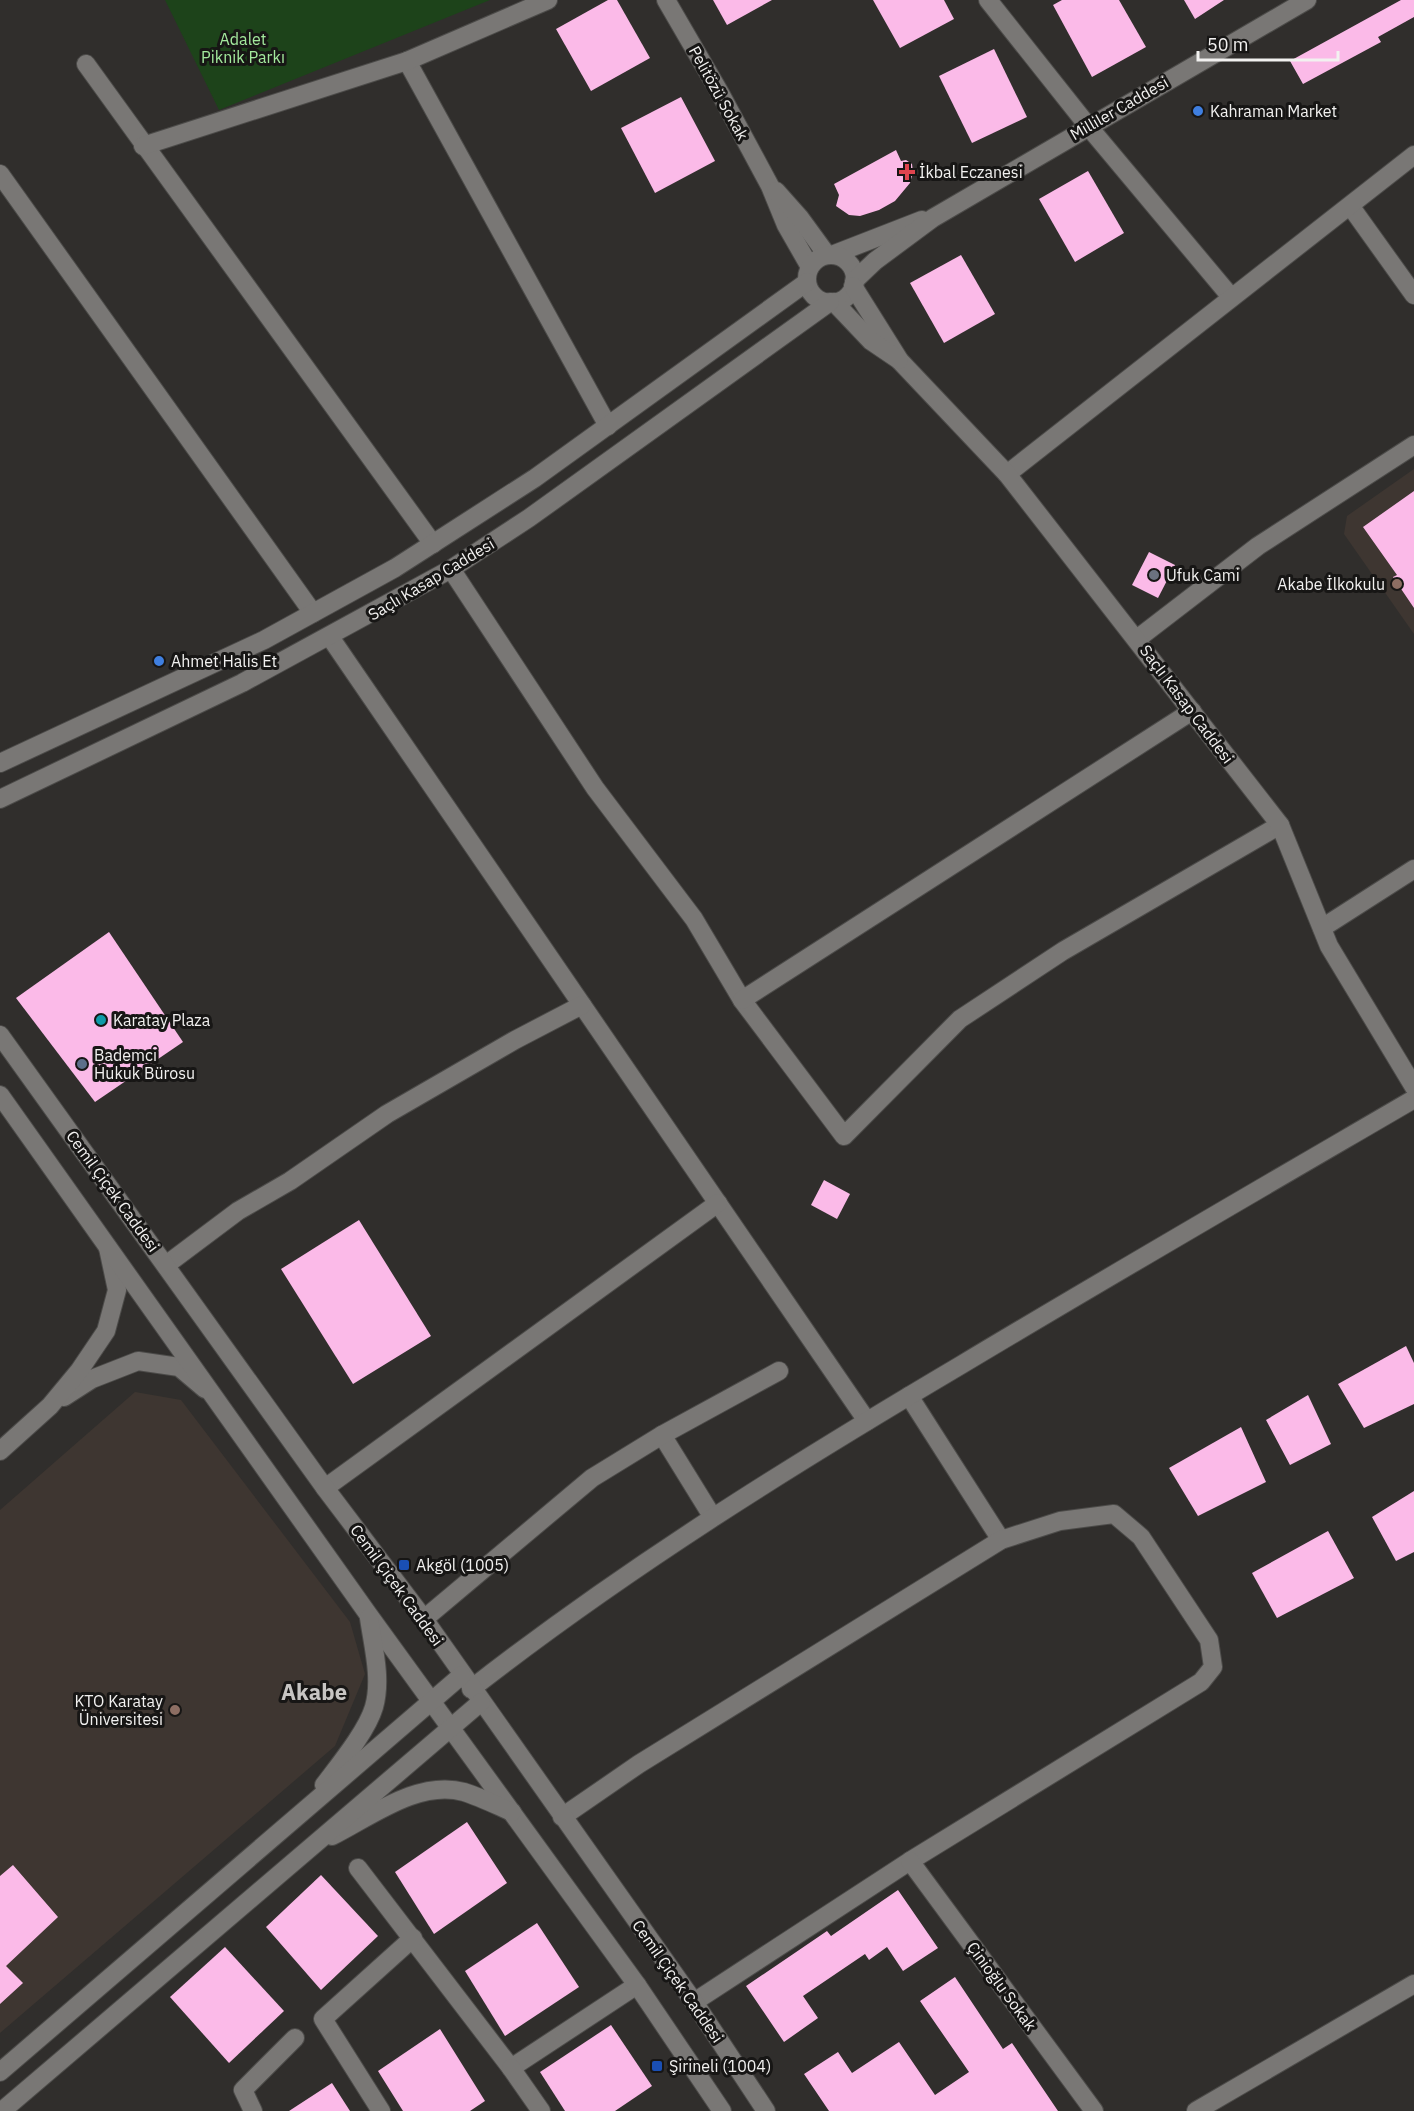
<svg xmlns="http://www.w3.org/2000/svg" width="1414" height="2111" font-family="'IBM Plex Sans',sans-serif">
<rect width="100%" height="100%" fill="#302e2c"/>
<g fill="#3e3631">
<polygon points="1414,469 1414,634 1344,534 1347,516"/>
<polygon points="135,1392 181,1400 350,1622 365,1674 335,1746 0,2033 0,1510"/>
</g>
<polygon fill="#1d431a" points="165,0 490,0 219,110"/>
<g fill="#fbbae8">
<polygon points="608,0 617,0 650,58 591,91 556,29"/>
<polygon points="713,0 772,0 727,25"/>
<polygon points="873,0 944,0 954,19 900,48"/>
<polygon points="1062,0 1119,0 1146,47 1092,77 1053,5"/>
<polygon points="1184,0 1224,0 1195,19"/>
<polygon points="1401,0 1414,0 1414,17 1378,37 1381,42 1303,84 1290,61"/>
<polygon points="994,49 1027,117 972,143 939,76"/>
<polygon points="681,97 715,161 655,193 621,128"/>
<polygon points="896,150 901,161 906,160 912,164 913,172 910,183 895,201 879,210 860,216 849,215 836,206 839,195 834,184"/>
<polygon points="1088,171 1124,233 1075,262 1039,199"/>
<polygon points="961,255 995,314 944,343 910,283"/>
<polygon points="1414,491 1414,608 1393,577 1397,575 1363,527"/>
<polygon points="1149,552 1175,565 1158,598 1132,585"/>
<polygon points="109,932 183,1042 95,1102 16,998"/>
<polygon points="824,1180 850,1194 837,1219 811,1205"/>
<polygon points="359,1220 431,1336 353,1384 281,1269"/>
<polygon points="1406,1346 1414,1363 1414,1404 1364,1428 1338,1384"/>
<polygon points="1308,1395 1331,1444 1290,1465 1266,1420"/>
<polygon points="1241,1427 1266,1482 1198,1516 1169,1468"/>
<polygon points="1414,1491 1414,1552 1396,1561 1372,1517"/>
<polygon points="1328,1531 1354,1578 1277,1618 1252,1573"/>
<polygon points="467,1822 507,1883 434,1934 395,1872"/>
<polygon points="13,1865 58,1917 6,1966 23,1983 0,2004 0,1876"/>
<polygon points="321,1875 378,1936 321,1990 266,1927"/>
<polygon points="898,1890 938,1948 903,1971 887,1947 869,1960 865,1954 803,1996 818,2018 784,2042 746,1986 827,1931 831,1936"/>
<polygon points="537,1923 579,1987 505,2036 465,1971"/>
<polygon points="225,1947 284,2011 229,2063 170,1997"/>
<polygon points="955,1977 1003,2049 1012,2043 1058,2111 829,2111 804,2074 838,2052 852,2073 899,2042 935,2095 969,2072 920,2001"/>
<polygon points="611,2025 652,2086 615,2111 565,2111 540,2072"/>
<polygon points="440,2029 485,2101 470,2111 403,2111 378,2071"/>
<polygon points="332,2083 350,2111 289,2111"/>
</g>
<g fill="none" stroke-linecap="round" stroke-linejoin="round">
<g stroke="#4c4b49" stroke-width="20">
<g id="street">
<polyline points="666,0 720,93 770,186 786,225 810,267"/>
<polyline points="988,0 1088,126 1231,297"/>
<polyline points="407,61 608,426"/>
<polyline points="86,64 433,544"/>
<polyline points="143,146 407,61 548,0"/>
<polyline points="0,174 313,613"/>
<polyline points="776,191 800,218 827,255"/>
<polyline points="1351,207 1414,295"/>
<polyline points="1007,474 1414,155"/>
<polyline points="451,569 595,788 694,919 742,1000 844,1136 960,1019 1063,951 1280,825"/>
<polyline points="330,637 867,1421"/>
<polyline points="1137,639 1258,546 1414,445"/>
<polyline points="1322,928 1414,869"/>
<polyline points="742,1000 1192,711"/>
<polyline points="166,1265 238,1211 290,1181 387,1114 515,1040 582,1005"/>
<polyline points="909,1396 1001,1540"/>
<polyline points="64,1397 92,1379 138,1361 179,1367 205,1389"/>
<polyline points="662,1435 712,1516"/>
<polyline points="0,1451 50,1406 79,1371 106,1331 117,1290 108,1248"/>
<polyline points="325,1488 718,1203"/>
<polyline points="424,1619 592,1478 662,1435 779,1371"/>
<path d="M 471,1689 C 626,1568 792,1465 961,1365 C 1111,1275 1263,1187 1414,1099"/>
<polyline points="562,1817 639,1764 1001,1540 1060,1521 1114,1514 1141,1537 1209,1640 1213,1667 1201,1682 910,1861 694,2002"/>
<polyline points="910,1861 1094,2111"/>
<polyline points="358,1868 511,2068 637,1985"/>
<polyline points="511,2068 541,2111"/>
<polyline points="253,2111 243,2090 295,2038"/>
<polyline points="381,2111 323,2019 413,1938"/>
<polyline points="1196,2111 1414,1984"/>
</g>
</g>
<g stroke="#4c4b49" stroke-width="20">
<g id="secondary">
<polyline points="832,255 922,220"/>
<circle cx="831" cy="279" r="24"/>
<polyline points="854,281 875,261 933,218 1307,0"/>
<polyline points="853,286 900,361 1007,474 1280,825 1329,946 1414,1087"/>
<polyline points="834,302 871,341 899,360"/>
<polyline points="0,763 264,640 395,568 535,478 807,282"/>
<polyline points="0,799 242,683 451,569 529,518 830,302"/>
<polyline points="0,1035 325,1488 424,1619 694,2002 766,2111"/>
<polyline points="0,1095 368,1614 637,1985 722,2111"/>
<path d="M 324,1785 C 339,1765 367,1731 374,1707 C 382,1679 373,1646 369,1618"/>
<path d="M 332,1836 C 370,1817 419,1779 464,1792 C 480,1797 496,1805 512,1812"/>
<polyline points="0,2072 462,1675"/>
<polyline points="2,2111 481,1702"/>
</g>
</g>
<use href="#street" stroke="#797775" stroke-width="18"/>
<use href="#secondary" stroke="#797775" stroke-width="18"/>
</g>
<g fill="#3f7fe0" stroke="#171615" stroke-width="2">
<circle cx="1198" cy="111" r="6"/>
<circle cx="159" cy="661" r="6"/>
</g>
<path fill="#e0444e" stroke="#171615" stroke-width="2" d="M904 163h6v6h6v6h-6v6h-6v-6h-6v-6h6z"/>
<circle fill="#6b7280" stroke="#171615" stroke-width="2" cx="1154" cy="575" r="6"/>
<g fill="#8d6e63" stroke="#171615" stroke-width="2">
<circle cx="1397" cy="584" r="6"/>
<circle cx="175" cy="1710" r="6"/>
</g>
<circle fill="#0f9aa8" stroke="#171615" stroke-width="2" cx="101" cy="1020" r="6"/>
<circle fill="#5c6f8a" stroke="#171615" stroke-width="2" cx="82" cy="1064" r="6"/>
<g fill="#1a4fb4" stroke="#171615" stroke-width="2">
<rect x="398" y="1559" width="12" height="12" rx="3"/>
<rect x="651" y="2060" width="12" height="12" rx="3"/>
</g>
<g text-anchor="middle" stroke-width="6" stroke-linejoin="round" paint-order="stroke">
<g font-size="16" fill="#a3e99d" stroke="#171615">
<text x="243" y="45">Adalet<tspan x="243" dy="18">Piknik Parkı</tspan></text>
</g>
<g font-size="16" fill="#f2f1f0" stroke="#171615">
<text transform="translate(719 93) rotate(61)" y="6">Pelitözü Sokak</text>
<text transform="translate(1119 108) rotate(-30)" y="6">Milliler Caddesi</text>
<text transform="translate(431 579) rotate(-31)" y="6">Saçlı Kasap Caddesi</text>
<text transform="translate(1187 704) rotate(53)" y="6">Saçlı Kasap Caddesi</text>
<text transform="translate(113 1191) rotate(54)" y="6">Cemil Çiçek Caddesi</text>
<text transform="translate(397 1585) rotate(54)" y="6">Cemil Çiçek Caddesi</text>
<text transform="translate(678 1981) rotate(55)" y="6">Cemil Çiçek Caddesi</text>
<text transform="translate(1002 1986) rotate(54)" y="6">Çinioğlu Sokak</text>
</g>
<g font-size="16" fill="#f2f1f0" stroke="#171615" text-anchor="start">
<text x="1210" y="117">Kahraman Market</text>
<text x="919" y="178">İkbal Eczanesi</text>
<text x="1166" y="581">Ufuk Cami</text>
<text x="1385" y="590" text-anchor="end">Akabe İlkokulu</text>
<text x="171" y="667">Ahmet Halis Et</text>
<text x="113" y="1026">Karatay Plaza</text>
<text x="94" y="1061">Bademci<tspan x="94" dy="18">Hukuk Bürosu</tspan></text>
<text x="416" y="1571">Akgöl (1005)</text>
<text x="163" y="1707" text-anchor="end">KTO Karatay<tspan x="163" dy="18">Üniversitesi</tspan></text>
<text x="669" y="2072">Şirineli (1004)</text>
</g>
<g font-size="22" font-weight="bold" fill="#c7c5c3" stroke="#171615">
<text x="314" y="1700">Akabe</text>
</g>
</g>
<path d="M1198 51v9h140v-9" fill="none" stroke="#f2f1f0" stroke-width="3"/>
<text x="1207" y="51" font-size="18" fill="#f2f1f0" stroke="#171615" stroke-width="4.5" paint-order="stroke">50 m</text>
</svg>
